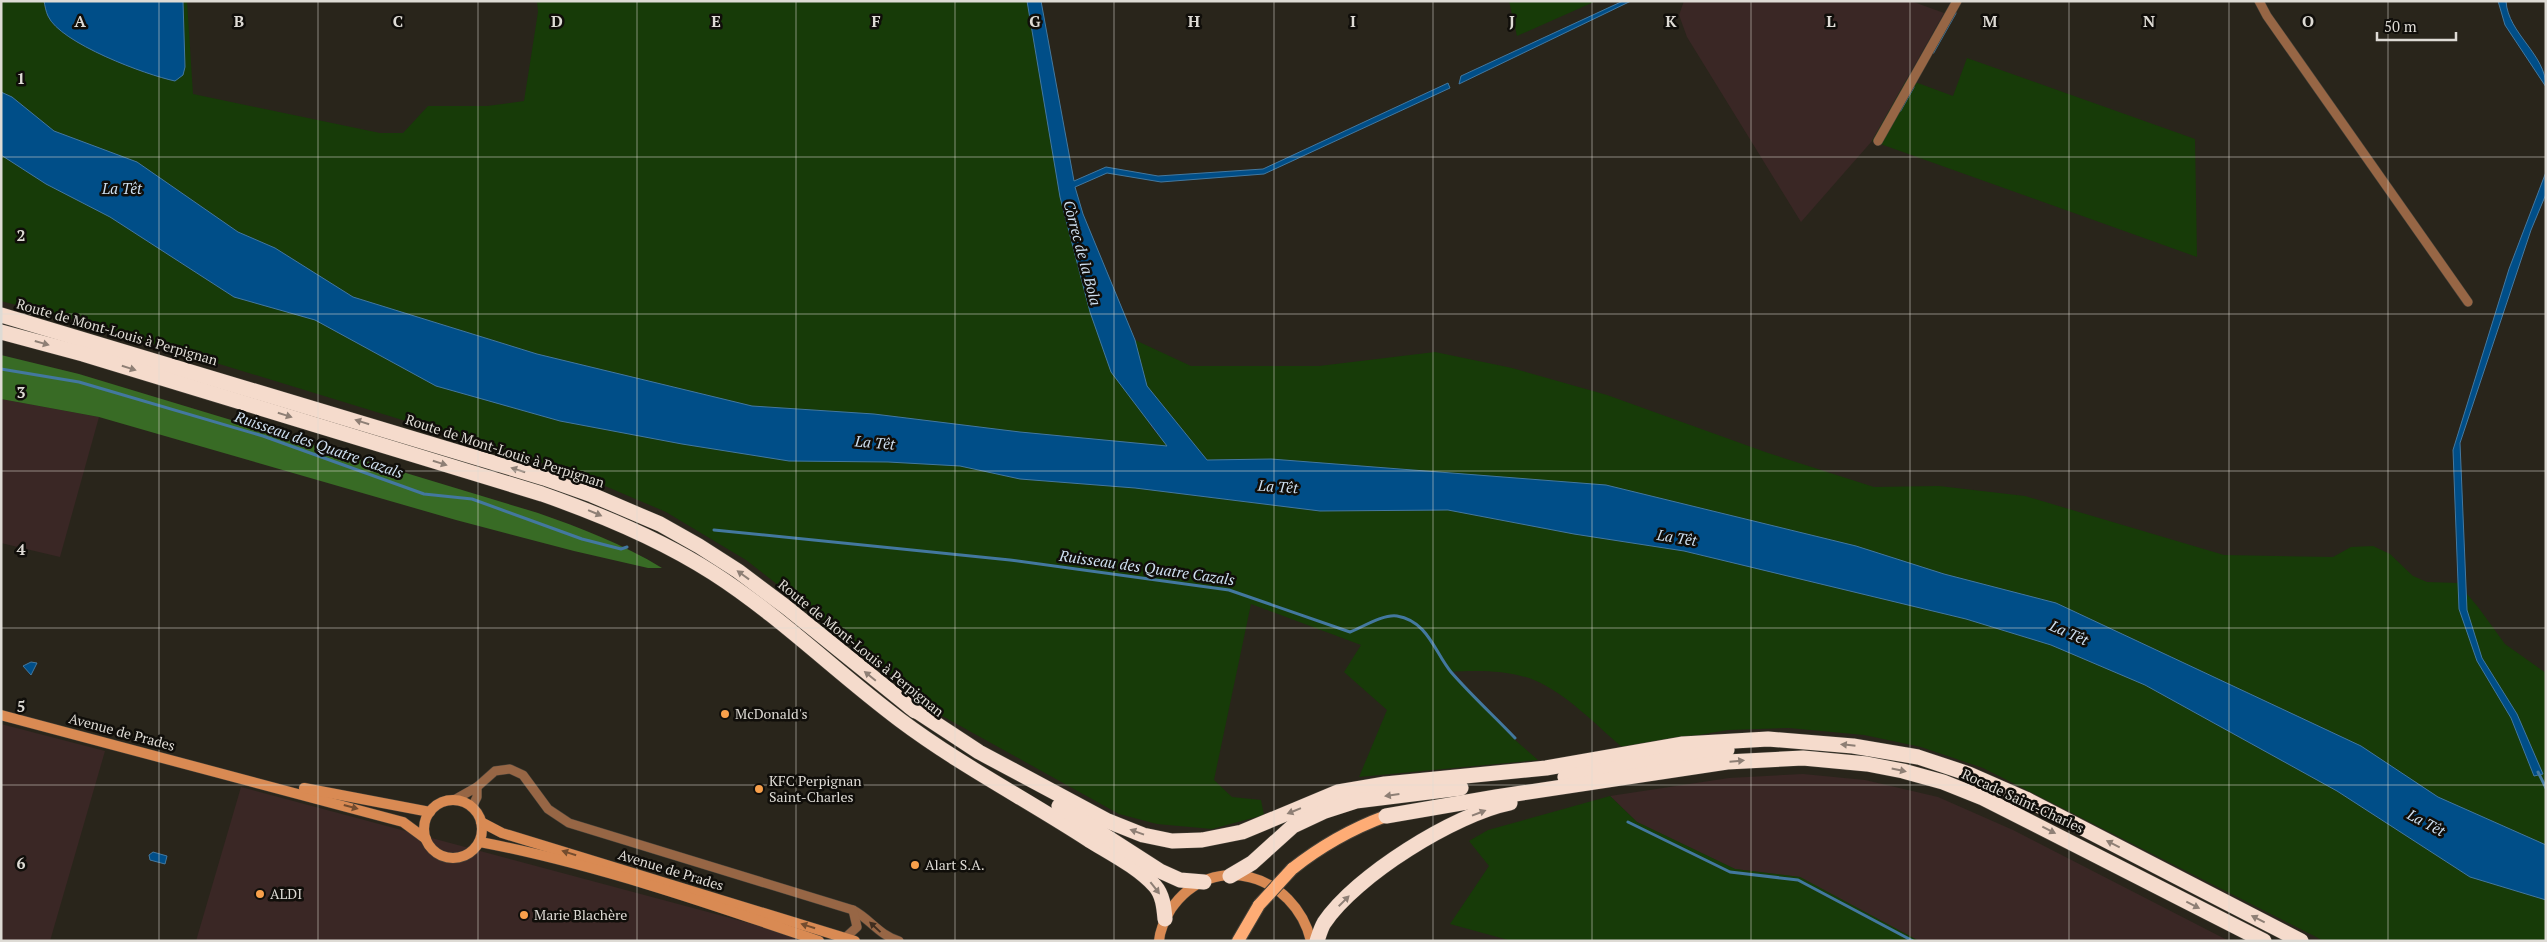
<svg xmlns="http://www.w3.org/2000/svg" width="2547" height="942" font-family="'PT Serif',serif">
<rect width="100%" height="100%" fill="#29251b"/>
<g fill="#3a2725">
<polygon points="1684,1 1911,1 1944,13 1872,141 1801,222 1687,37 1679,15"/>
<polygon points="1,399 99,417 60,557 1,543"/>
<polygon points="1,724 105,751 50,941 1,941"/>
<polygon points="1803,774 1865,780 1938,797 2013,830 2229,941 1919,941 1800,877 1735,869 1637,822 1610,796 1729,778"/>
<polygon points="241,787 816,941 196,941"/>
</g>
<g fill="#173b08">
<path d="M 1,1 L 44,1 C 45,6 46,12 48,16 C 60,43 146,75 175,81 L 185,67 L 183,1 L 187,1 L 193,94 L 380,133 L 403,133 L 428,106 L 487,106 L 524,101 L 538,12 L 537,1 L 1027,1 L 1060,197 L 1151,427 L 1168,446 L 1020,432 L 874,414 L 752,406 L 537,354 L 353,297 L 275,248 L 238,232 L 137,162 L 54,131 L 12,97 L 1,93 Z"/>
<polygon points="1509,1 1596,1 1517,36"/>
<polygon points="1967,58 2195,139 2197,257 1872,141 1907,79 1953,96"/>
<path d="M 1,155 L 46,184 L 110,217 L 234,297 L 315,320 L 436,386 L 560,421 L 682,444 L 960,466 L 1020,479 L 1135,488 L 1320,511 L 1448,510 L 1574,534 L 1684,551 L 1966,619 L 2051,645 L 2145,685 L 2337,791 L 2470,877 L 2546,900 L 2546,941 L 2324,941 L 1983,768 L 1921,747 L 1864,735 L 1789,728 L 1728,730 L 1623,748 C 1596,725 1567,694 1534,680 C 1509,670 1476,670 1450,672 L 1514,739 L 1538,760 L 1359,777 L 1387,710 L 1344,672 L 1361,645 L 1251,604 L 1214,780 L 1232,797 L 1261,800 L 1264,815 L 1212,829 L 1157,824 L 1119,814 L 937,713 L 841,634 L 746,560 L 666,512 L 598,483 L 549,465 L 86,323 L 1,301 Z"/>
<polygon points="1135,340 1191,366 1319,366 1435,352 1512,368 1607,395 1768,453 1874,487 1939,486 2025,496 2224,555 2333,557 2351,547 2373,546 2390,554 2413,576 2427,582 2458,583 2478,607 2505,644 2546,673 2546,845 2438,797 2361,746 2056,603 1944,574 1856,546 1606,485 1271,459 1207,460 1147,386"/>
<polygon points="1610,796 1637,822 1735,869 1800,877 1919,941 1512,941 1450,924 1489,866 1469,841 1488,830"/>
</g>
<path fill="#386b25" d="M 1,355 L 79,374 L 538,513 C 581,528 623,544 662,568 L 648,568 L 574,551 L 456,520 L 99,417 L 1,399 Z"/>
<g fill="#004e88" stroke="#43789f">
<path d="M 44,1 L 183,1 L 185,67 L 183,75 L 175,81 C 146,75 60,43 48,16 C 46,12 45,6 44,1 Z"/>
<polygon points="1027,1 1041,1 1074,181 1106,167 1158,176 1263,169 1448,83 1450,88 1264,174 1161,182 1107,173 1075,187 1083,214 1135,340 1147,386 1207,460 1271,459 1606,485 1856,546 1944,574 2056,603 2361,746 2438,797 2546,845 2546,900 2470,877 2337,791 2145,685 2051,645 1966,619 1684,551 1574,534 1448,510 1320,511 1135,488 1020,479 960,466 888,462 789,461 682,444 560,421 436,386 315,320 234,297 110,217 46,184 1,155 1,92 12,97 54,131 137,162 238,232 275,248 353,297 537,354 752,406 874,414 1020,432 1167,446 1111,372 1090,312 1060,197"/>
<polygon points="1623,1 1631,1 1459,84 1461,76"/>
<path d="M 2498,1 L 2506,1 C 2508,34 2546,54 2546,87 L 2505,25 Z"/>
<polygon points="2546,172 2546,194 2531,230 2460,443 2467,610 2482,658 2517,714 2543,774 2534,776 2511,718 2477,661 2459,609 2453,450 2509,269"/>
<polygon points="31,662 37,663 31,675 23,666"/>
<polygon points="153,852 167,856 165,864 150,860 149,855"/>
</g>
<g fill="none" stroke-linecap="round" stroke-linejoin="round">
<g stroke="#43789f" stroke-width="3">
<polyline points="1933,52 1955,13"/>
<polyline points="1900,110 1913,87"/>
<polyline points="1,369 79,382 263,436 424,494 472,499 582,539 621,549 627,547"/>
<path d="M 714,530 L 1010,560 L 1229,590 L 1350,632 C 1363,627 1383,614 1397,616 C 1428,621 1435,653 1451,672 C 1471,695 1494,716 1515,738"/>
<polyline points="2538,772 2546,788"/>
<polyline points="1628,822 1730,872 1798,880 1913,941"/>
</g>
<g stroke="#464239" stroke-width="10">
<g id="street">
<polyline points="2259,1 2267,16 2468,302"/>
<polyline points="1878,141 1957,1"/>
<path d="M 454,800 L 477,787 L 495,771 L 510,769 L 523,775 L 548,809 L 569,823 L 853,910 C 870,919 879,935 899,941"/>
<polyline points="472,807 477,797 477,787"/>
<polyline points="845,938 857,927 853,910"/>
</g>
</g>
<g stroke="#464239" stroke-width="11">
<g id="secondary">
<polyline points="1,715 403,822 426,839"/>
<polyline points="304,788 430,812"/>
<circle cx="453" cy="829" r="29"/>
<polyline points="481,822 502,833 855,941"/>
<path d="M 480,842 C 595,864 708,903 819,941"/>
<path d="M 1159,941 C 1160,929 1165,919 1171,909 C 1212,849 1295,874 1311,941"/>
</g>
</g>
<g stroke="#464239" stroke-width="14">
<g id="primary">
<path d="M 1292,869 C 1321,846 1351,829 1386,816"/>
<polyline points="1238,941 1259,905"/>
</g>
</g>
<g stroke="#464239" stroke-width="16">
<g id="highway">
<polyline points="1,315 544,478 592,495 660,524 699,546 738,571 786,607 915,711"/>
<path d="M 1,332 L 83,354 L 542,494 C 602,515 660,539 713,573 C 780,616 837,673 900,720 C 960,765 1026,799 1089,840 C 1110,853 1138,867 1155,886 C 1163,895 1164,908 1165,919"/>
<polyline points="909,706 979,752 1108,821 1143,835 1172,841 1202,840 1242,832 1338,792 1385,784 1546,768 1683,744 1768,739 1853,746 1918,757 1969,774 2026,799 2301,941"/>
<polyline points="1565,777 1727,750"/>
<polyline points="1059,806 1160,871 1180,880 1204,882"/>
<polyline points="1386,816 1496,797 1727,762 1803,758 1867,764 1903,771 1943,782 1983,798 2264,941"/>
<polyline points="1230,876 1252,863 1293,826 1325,811 1356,801 1461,788"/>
<path d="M 1317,941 C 1319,935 1321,928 1324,923 C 1355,876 1455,814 1510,803"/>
</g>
</g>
<use href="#street" stroke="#976645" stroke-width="9"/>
<use href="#secondary" stroke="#d98a53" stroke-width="10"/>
<use href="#primary" stroke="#feac75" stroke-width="12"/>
<use href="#highway" stroke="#f5dbcc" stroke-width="15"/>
<g stroke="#464239" stroke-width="14" stroke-linecap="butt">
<polyline id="primary-bridge" points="1259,905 1292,869"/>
</g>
<use href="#primary-bridge" stroke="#feac75" stroke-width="12"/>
</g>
<defs><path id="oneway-solid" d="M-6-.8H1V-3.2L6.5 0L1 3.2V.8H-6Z" transform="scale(1.25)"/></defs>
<g fill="#8e7f75">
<use href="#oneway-solid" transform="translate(42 343) rotate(16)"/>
<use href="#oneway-solid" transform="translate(129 368) rotate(17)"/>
<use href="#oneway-solid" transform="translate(285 415) rotate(17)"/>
<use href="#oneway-solid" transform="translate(362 422) rotate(-163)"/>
<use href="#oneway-solid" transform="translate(440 463) rotate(17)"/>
<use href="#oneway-solid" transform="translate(518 470) rotate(-163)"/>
<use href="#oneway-solid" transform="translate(595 513) rotate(23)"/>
<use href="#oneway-solid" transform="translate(743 575) rotate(-144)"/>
<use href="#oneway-solid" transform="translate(870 676) rotate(-141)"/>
<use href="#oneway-solid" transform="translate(1848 745) rotate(-174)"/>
<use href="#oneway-solid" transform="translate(1737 761) rotate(-5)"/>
<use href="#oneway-solid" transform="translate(1899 770) rotate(12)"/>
<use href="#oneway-solid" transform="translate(1392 795) rotate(172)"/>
<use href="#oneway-solid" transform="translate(1294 811) rotate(158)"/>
<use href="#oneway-solid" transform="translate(1479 813) rotate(-21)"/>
<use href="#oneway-solid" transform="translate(2049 830) rotate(27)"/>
<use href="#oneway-solid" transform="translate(1137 832) rotate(-160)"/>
<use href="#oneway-solid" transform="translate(2113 844) rotate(-153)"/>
<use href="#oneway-solid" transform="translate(1155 888) rotate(52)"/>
<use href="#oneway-solid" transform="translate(1344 901) rotate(-45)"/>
<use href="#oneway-solid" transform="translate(2193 905) rotate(27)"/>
<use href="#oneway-solid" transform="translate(2258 919) rotate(-153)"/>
</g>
<g fill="#744c2e">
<use href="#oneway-solid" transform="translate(351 807) rotate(15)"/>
<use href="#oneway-solid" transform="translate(569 853) rotate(-163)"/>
<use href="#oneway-solid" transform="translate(808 926) rotate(-162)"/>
</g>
<use fill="#3f2d1f" href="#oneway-solid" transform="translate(875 927) rotate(-137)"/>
<path fill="none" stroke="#dedbd5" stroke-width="1" stroke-opacity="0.55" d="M 159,1 L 159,941M 318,1 L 318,941M 478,1 L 478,941M 637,1 L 637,941M 796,1 L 796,941M 955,1 L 955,941M 1114,1 L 1114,941M 1274,1 L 1274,941M 1433,1 L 1433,941M 1592,1 L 1592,941M 1751,1 L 1751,941M 1910,1 L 1910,941M 2069,1 L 2069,941M 2229,1 L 2229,941M 2388,1 L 2388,941M 1,157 L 2546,157M 1,314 L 2546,314M 1,471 L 2546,471M 1,628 L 2546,628M 1,785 L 2546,785"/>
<g fill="#f8a04b" stroke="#100e0a" stroke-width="2">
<circle cx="725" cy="714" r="5"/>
<circle cx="759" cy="789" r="5"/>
<circle cx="915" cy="865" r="5"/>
<circle cx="260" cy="894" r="5"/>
<circle cx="524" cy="915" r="5"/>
</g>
<g text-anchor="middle" stroke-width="5" stroke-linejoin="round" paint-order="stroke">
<g font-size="14" fill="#dedbd5" stroke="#100e0a">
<text transform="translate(117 332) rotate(16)" y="5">Route de Mont-Louis à Perpignan</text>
<text transform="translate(505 451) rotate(18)" y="5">Route de Mont-Louis à Perpignan</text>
<text transform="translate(861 648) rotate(39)" y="5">Route de Mont-Louis à Perpignan</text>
<text transform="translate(122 732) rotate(15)" y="5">Avenue de Prades</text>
<text transform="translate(2023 801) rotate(25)" y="5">Rocade Saint-Charles</text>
<text transform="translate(671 870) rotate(17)" y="5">Avenue de Prades</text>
</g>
<g font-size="14" fill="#dedbd5" stroke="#100e0a" text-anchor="start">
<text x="735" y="719">McDonald's</text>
<text x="769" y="786">KFC Perpignan<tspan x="769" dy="16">Saint-Charles</tspan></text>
<text x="925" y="870">Alart S.A.</text>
<text x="270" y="899">ALDI</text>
<text x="534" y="920">Marie Blachère</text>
</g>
<g font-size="15" font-style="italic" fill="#cedff0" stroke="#100e0a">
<text x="122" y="194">La Têt</text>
<text transform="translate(1082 253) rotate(75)" y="5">Còrrec de la Bola</text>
<text transform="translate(875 443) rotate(5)" y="5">La Têt</text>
<text transform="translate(319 445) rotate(19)" y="5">Ruisseau des Quatre Cazals</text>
<text transform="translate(1278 487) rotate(4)" y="5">La Têt</text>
<text transform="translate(1677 538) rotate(9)" y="5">La Têt</text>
<text transform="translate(1147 568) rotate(8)" y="5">Ruisseau des Quatre Cazals</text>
<text transform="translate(2069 633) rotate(24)" y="5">La Têt</text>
<text transform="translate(2426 823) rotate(28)" y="5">La Têt</text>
</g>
</g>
<g font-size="16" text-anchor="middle" font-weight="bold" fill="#dedbd5" stroke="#100e0a" stroke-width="5" stroke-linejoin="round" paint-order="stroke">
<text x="80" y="27">A</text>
<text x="239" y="27">B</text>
<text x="398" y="27">C</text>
<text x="557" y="27">D</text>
<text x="716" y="27">E</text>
<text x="876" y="27">F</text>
<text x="1035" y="27">G</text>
<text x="1194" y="27">H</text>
<text x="1353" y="27">I</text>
<text x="1512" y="27">J</text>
<text x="1671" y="27">K</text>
<text x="1831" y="27">L</text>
<text x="1990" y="27">M</text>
<text x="2149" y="27">N</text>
<text x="2308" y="27">O</text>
<text x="21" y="84">1</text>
<text x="21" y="241">2</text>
<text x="21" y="398">3</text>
<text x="21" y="555">4</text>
<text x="21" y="712">5</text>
<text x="21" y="869">6</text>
</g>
<rect width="2547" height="942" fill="none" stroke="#dedbd5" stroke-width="5"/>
<path d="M2377 32v8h79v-8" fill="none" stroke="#dedbd5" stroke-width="2.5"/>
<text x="2384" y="32" font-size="15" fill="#dedbd5" stroke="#100e0a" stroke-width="4" paint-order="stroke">50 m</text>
</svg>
